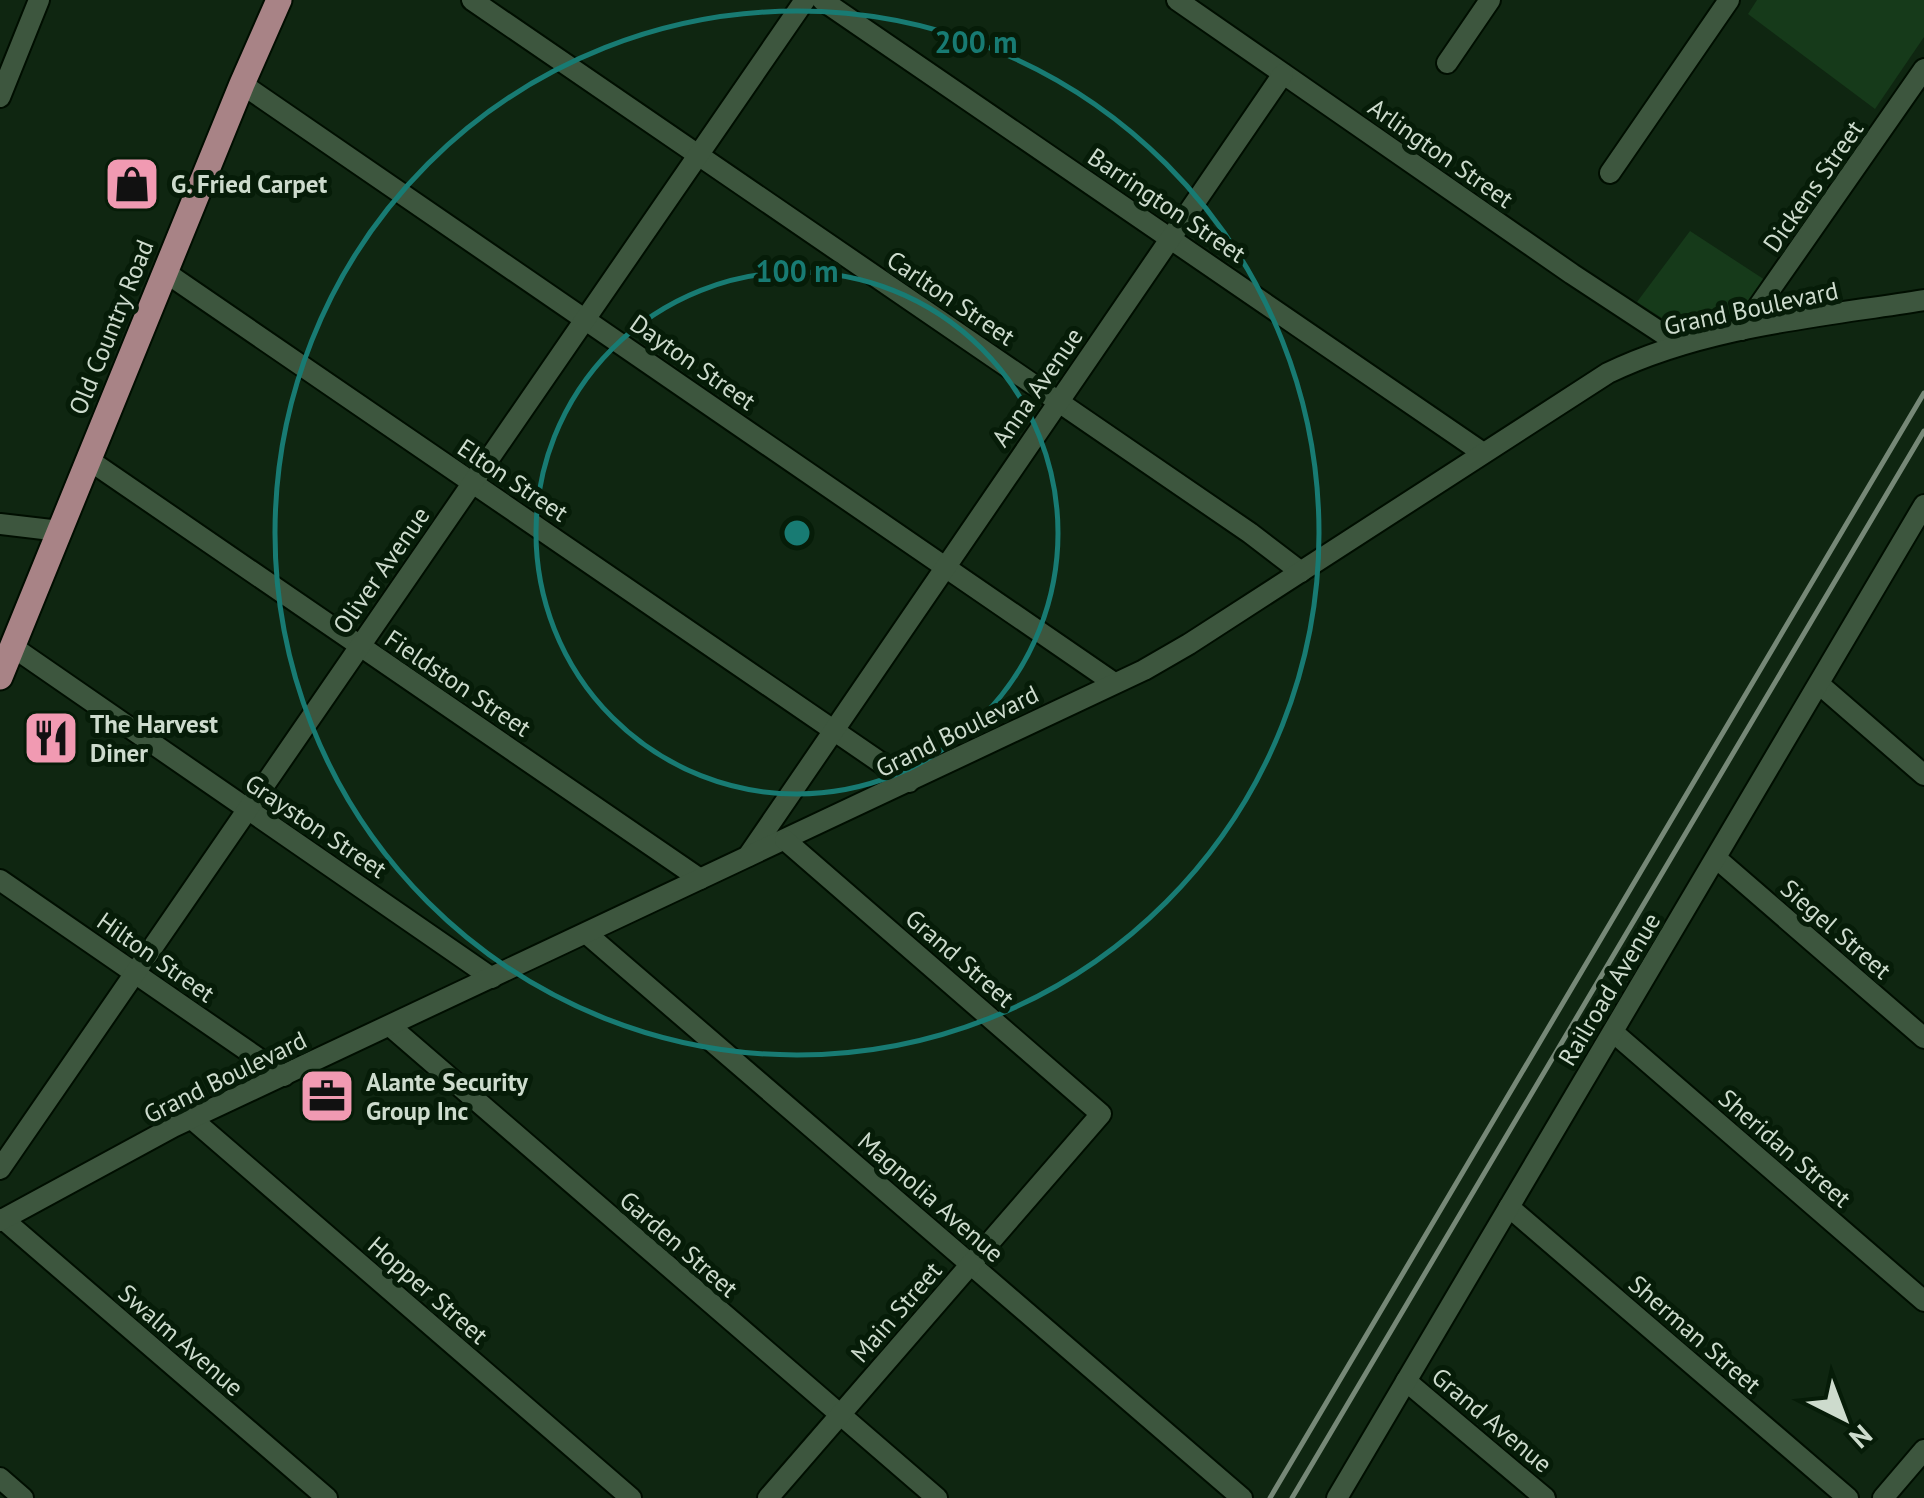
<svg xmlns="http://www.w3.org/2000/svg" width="1924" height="1498" font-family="'PT Sans',sans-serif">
<rect width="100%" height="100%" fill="#0f2611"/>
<g fill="#163a1a">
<polygon points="1757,0 1924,0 1924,37 1875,109 1748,14"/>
<polygon points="1690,231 1765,280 1744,311 1685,324 1683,320 1668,322 1637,302"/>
</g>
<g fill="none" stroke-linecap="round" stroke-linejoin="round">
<g stroke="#000e00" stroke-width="24">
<g id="minor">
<polyline points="472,0 1250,533 1301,572"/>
<polyline points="822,0 1483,453"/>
<polyline points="1177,0 1572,274 1680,345"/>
<polyline points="1447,63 1490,0"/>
<polyline points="242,84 1114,683"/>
<polyline points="0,97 39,0"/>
<polyline points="1610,173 1729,0"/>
<polyline points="165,272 909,782"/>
<polyline points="1742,330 1924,69"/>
<polyline points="89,460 700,879"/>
<polyline points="0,524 60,531"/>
<polyline points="13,647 492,978"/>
<polyline points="1819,684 1924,775"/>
<polyline points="748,856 1283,74"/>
<polyline points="1716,858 1924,1038"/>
<polyline points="0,880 284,1076"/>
<polyline points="587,934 1242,1498"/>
<polyline points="390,1026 937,1498"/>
<polyline points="1613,1032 1924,1301"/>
<polyline points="192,1119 631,1498"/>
<polyline points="0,1169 805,0"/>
<polyline points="1509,1207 1848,1498"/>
<polyline points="3,1219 327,1498"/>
<path d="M 0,1221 L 173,1127 L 1144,670 L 1189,644 L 1608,373 C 1705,326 1819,317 1924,300"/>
<polyline points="1406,1381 1545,1498"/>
<polyline points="0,1478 23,1498"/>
<polyline points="768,1498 1101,1114 785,840"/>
<polyline points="1337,1498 1924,505"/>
<polyline points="1883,1498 1924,1450"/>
</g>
</g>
<g stroke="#000e00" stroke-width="29">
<polyline id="major" points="0,677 242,84 279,0"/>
</g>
<use href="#minor" stroke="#3d563e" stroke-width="20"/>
<use href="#major" stroke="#a88386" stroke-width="25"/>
<g stroke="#768877" stroke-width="5">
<polyline points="1270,1498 1924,393"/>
<polyline points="1292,1498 1924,431"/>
</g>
</g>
<g fill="none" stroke="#187b73" stroke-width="5">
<circle cx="797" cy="533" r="261"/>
<circle cx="797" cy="533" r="522"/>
</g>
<defs>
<g id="shop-square" transform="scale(2.875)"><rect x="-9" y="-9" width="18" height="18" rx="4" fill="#f19ab2" stroke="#061c08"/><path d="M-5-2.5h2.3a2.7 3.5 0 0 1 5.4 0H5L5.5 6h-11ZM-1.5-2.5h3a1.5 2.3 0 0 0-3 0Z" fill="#111"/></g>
<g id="restaurant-square" transform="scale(2.875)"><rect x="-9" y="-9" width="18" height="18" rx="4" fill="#f19ab2" stroke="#061c08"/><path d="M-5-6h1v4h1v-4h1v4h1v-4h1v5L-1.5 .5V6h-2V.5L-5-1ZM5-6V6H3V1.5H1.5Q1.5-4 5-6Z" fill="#111"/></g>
<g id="office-square" transform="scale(2.875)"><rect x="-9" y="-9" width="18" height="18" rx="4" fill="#f19ab2" stroke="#061c08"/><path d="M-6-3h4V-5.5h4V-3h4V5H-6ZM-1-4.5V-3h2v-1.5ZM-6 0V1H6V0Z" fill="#111"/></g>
</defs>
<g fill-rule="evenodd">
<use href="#shop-square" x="132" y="184"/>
<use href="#restaurant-square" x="51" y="738"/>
<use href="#office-square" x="327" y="1096"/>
</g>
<g text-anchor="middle" stroke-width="10" stroke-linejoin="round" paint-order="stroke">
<g font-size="25" fill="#cddbcd" stroke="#061c08">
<text transform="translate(1441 153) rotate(35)" y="9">Arlington Street</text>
<text transform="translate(1813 186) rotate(-55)" y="9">Dickens Street</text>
<text transform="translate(1167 205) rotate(34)" y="9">Barrington Street</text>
<text transform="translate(951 298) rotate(34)" y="9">Carlton Street</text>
<text transform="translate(1751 308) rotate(-12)" y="9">Grand Boulevard</text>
<text transform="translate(111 327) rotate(-68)" y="9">Old Country Road</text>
<text transform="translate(693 362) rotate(35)" y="9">Dayton Street</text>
<text transform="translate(1037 387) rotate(-55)" y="9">Anna Avenue</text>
<text transform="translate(513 480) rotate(34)" y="9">Elton Street</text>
<text transform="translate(381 570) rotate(-55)" y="9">Oliver Avenue</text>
<text transform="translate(458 683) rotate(34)" y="9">Fieldston Street</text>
<text transform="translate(957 731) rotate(-26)" y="9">Grand Boulevard</text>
<text transform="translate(316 826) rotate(34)" y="9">Grayston Street</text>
<text transform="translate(1836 929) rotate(41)" y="9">Siegel Street</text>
<text transform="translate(156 957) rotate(35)" y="9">Hilton Street</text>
<text transform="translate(960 958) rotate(41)" y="9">Grand Street</text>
<text transform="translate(1609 989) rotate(-59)" y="9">Railroad Avenue</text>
<text transform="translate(225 1077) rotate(-26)" y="9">Grand Boulevard</text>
<text transform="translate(1785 1148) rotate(41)" y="9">Sheridan Street</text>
<text transform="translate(931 1197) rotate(41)" y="9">Magnolia Avenue</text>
<text transform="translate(679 1244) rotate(41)" y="9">Garden Street</text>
<text transform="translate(428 1290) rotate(41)" y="9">Hopper Street</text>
<text transform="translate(896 1312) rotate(-49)" y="9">Main Street</text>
<text transform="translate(1695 1334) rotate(41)" y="9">Sherman Street</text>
<text transform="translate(181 1340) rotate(41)" y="9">Swalm Avenue</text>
<text transform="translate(1492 1420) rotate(40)" y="9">Grand Avenue</text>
</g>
<g font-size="25" font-weight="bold" fill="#cddbcd" stroke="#061c08" text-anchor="start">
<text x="171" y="193">G. Fried Carpet</text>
<text x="90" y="733">The Harvest<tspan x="90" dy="29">Diner</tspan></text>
<text x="366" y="1091">Alante Security<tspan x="366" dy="29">Group Inc</tspan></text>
</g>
</g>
<circle cx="797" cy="533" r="15" fill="#187b73" stroke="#061c08" stroke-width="5"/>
<g font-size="30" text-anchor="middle" font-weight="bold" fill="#187b73" stroke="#061c08" stroke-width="10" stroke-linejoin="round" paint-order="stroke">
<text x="976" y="53">200 m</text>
<text x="797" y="282">100 m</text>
</g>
<g transform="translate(1844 1418) rotate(138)" stroke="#061c08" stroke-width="8" paint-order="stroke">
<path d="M0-8L18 38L0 25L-18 38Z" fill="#cddbcd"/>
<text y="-15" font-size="28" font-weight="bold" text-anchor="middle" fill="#cddbcd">N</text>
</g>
</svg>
